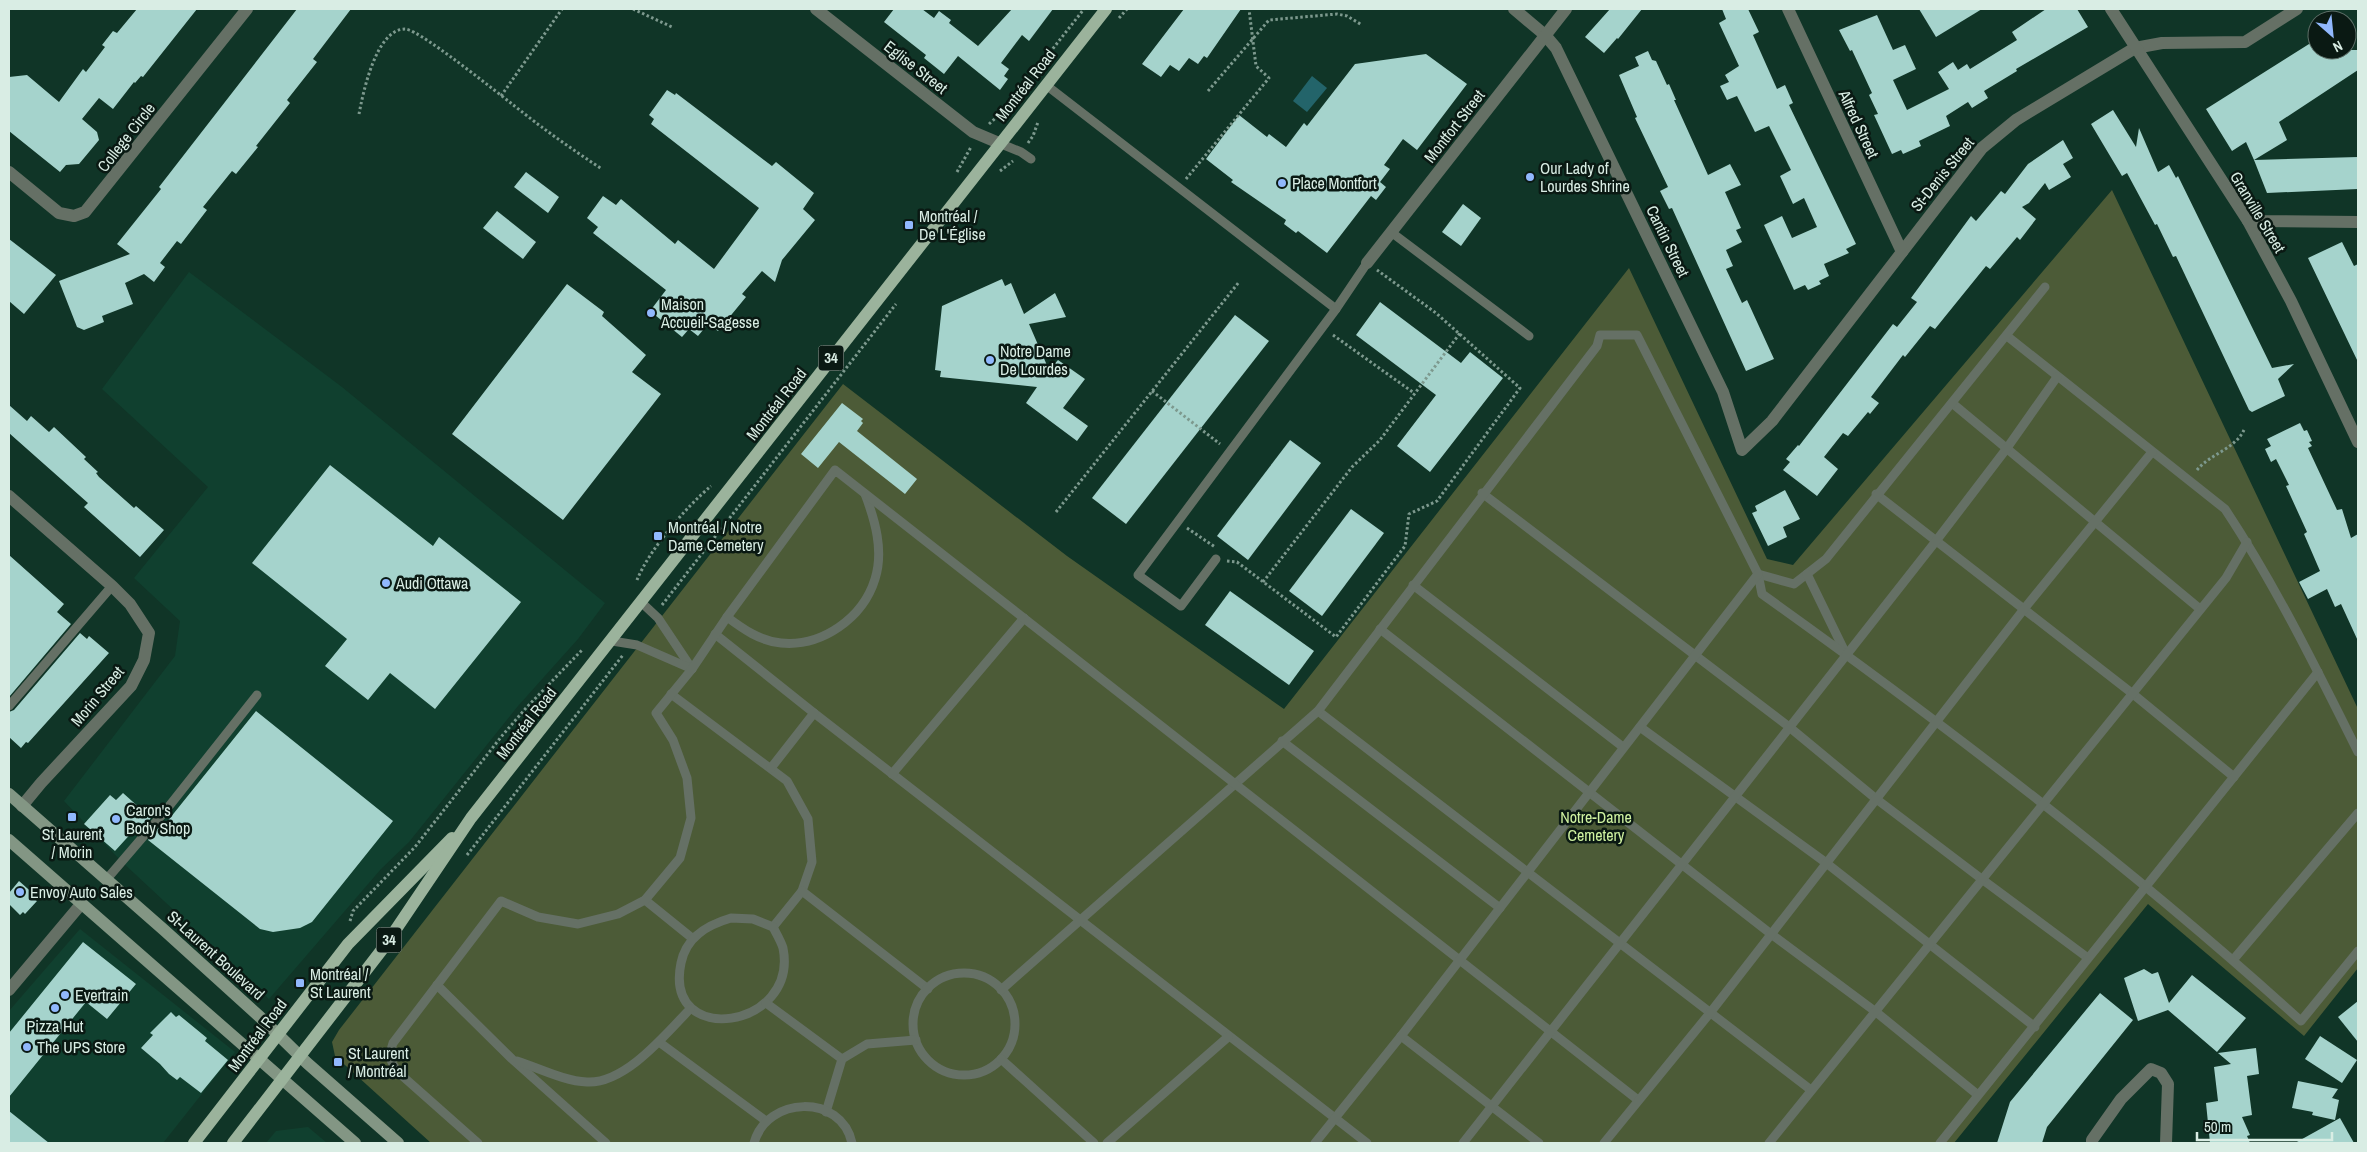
<svg xmlns="http://www.w3.org/2000/svg" width="2367" height="1152" font-family="'Archivo Narrow',sans-serif">
<rect width="100%" height="100%" fill="#103527"/>
<g fill="#10402f">
<polygon points="189,272 342,387 605,603 578,639 518,706 409,842 381,869 269,999 120,860 64,801 175,656 180,621 134,578 208,487 102,389"/>
<polygon points="80,929 235,1052 163,1143 9,1143 9,1011"/>
<polygon points="308,1127 327,1143 266,1143 276,1131"/>
</g>
<polygon fill="#4c5b37" points="2112,190 2358,709 2358,968 2304,1036 2148,904 1954,1143 431,1143 335,1056 332,1042 339,1030 843,384 1067,556 1284,709 1629,268 1767,559 1793,565"/>
<polygon fill="#23646a" points="1312,76 1327,88 1307,112 1293,101"/>
<g fill="#a5d3cc">
<polygon points="137,9 197,9 143,77 141,76 135,83 134,82 113,109 99,98 82,119 97,132 99,140 79,164 66,165 60,172 9,131 9,77 27,75 59,102 83,69 86,72 105,47 102,45 113,31 117,33"/>
<polygon points="297,9 351,9 313,59 317,62 287,100 290,103 256,146 258,147 236,174 232,171 203,207 207,210 181,244 177,241 160,263 165,267 154,282 144,274 125,283 133,304 102,316 104,322 84,330 77,327 59,281 130,254 117,244 161,189 159,187"/>
<polygon points="894,9 922,9 934,18 939,11 951,20 949,23 978,46 1012,9 1053,9 1029,41 1022,35 1001,63 1009,69 1004,76 1008,79 1000,90 958,56 944,74 924,58 926,55 884,22"/>
<polygon points="1184,9 1241,9 1207,58 1204,56 1198,64 1189,58 1179,71 1170,65 1161,77 1142,64"/>
<polygon points="1610,9 1642,9 1618,39 1617,38 1604,53 1585,37"/>
<polygon points="1722,9 1748,9 1759,32 1753,35 1777,89 1785,85 1793,103 1789,105 1856,244 1846,249 1849,253 1824,264 1829,276 1819,281 1821,284 1808,290 1805,285 1794,290 1764,225 1782,216 1792,238 1817,227 1804,198 1793,204 1780,176 1791,170 1769,126 1755,132 1737,96 1727,100 1720,86 1729,82 1725,75 1739,66 1719,23 1726,19"/>
<polygon points="1919,9 1982,9 1936,37"/>
<polygon points="2046,9 2077,9 2088,27 2016,69 2017,71 1984,91 1988,98 1972,108 1968,102 1946,116 1950,126 1919,141 1921,146 1903,154 1901,150 1892,154 1874,115 1878,114 1869,95 1872,93 1852,50 1850,51 1839,30 1877,15 1893,50 1905,45 1916,69 1893,80 1907,110 1949,89 1938,72 1953,62 1958,70 1967,64 1970,69 2017,40 2012,32"/>
<polygon points="2317,39 2317,50 2358,50 2358,70 2279,122 2287,140 2254,160 2246,142 2232,151 2206,109"/>
<polygon points="1648,51 1652,60 1656,61 1667,85 1669,84 1676,100 1674,100 1708,175 1730,164 1741,185 1725,192 1741,228 1736,230 1742,242 1726,250 1733,266 1726,269 1742,303 1747,300 1774,359 1746,371 1672,208 1669,209 1660,191 1668,187 1635,118 1637,117 1619,75 1639,66 1635,57"/>
<polygon points="1426,54 1467,84 1417,150 1403,139 1384,165 1390,169 1380,182 1386,187 1376,200 1371,196 1327,253 1298,231 1296,233 1284,224 1286,220 1231,182 1233,180 1206,159 1239,115 1267,137 1269,134 1286,147 1304,123 1307,126 1355,64"/>
<polygon points="667,90 675,95 676,93 772,166 776,162 814,193 803,209 815,220 782,260 775,282 762,271 742,294 746,297 718,331 708,324 698,336 689,329 682,337 650,311 666,290 593,233 598,227 587,218 603,196 616,205 621,199 675,244 678,240 714,269 759,208 651,124 654,119 649,115"/>
<polygon points="2113,110 2136,147 2139,128 2158,172 2169,165 2176,178 2178,176 2272,368 2294,364 2278,379 2285,396 2252,412 2249,410 2176,256 2173,257 2157,224 2155,225 2127,173 2122,176 2091,124"/>
<polygon points="2063,140 2073,158 2063,164 2071,177 2049,190 2045,183 2029,203 2022,207 2036,219 2020,240 2017,237 1990,269 1986,266 1935,329 1930,326 1905,357 1903,355 1871,397 1879,403 1870,414 1868,412 1848,436 1843,433 1824,457 1838,469 1817,496 1783,470 1790,462 1786,459 1798,445 1799,446 1893,324 1897,327 1917,302 1911,298 1971,216 1976,221 2001,191 2005,194 2028,164"/>
<polygon points="2358,157 2358,189 2267,193 2254,160"/>
<polygon points="526,172 559,197 548,213 514,187"/>
<polygon points="1463,204 1481,218 1461,246 1442,232"/>
<polygon points="497,211 536,242 523,259 483,228"/>
<polygon points="9,239 56,275 24,314 9,301"/>
<polygon points="2342,242 2354,266 2358,264 2358,362 2308,258"/>
<polygon points="1002,279 1005,286 1011,283 1024,314 1055,293 1066,317 1029,324 1049,370 1058,360 1085,379 1063,408 1088,426 1077,441 1026,403 1037,387 940,377 941,371 935,370 942,306"/>
<polygon points="567,284 604,312 602,316 646,355 632,372 661,394 563,520 452,434"/>
<polygon points="1380,302 1461,363 1470,352 1503,378 1430,472 1397,446 1436,395 1356,335"/>
<polygon points="1235,315 1269,341 1126,524 1092,498"/>
<polygon points="842,403 863,419 861,421 863,423 857,431 917,479 905,494 839,442 818,468 801,454"/>
<polygon points="9,405 27,421 31,416 49,432 54,427 86,457 84,459 98,472 96,473 99,477 134,508 136,506 164,530 140,557 84,507 88,503 9,433"/>
<polygon points="2300,423 2304,431 2307,430 2312,441 2309,442 2312,446 2308,448 2337,510 2342,509 2351,538 2358,534 2358,641 2341,604 2335,607 2327,589 2308,599 2299,582 2320,571 2304,534 2307,532 2286,486 2289,485 2276,459 2271,462 2265,449 2271,446 2267,439"/>
<polygon points="1290,440 1321,463 1248,560 1217,536"/>
<polygon points="330,465 433,546 439,537 521,602 435,709 390,673 368,700 325,666 347,639 252,563"/>
<polygon points="1785,490 1800,519 1783,527 1787,537 1768,546 1752,513 1757,511 1755,506"/>
<polygon points="1351,509 1384,533 1322,616 1289,591"/>
<polygon points="9,555 64,604 57,612 71,624 9,697"/>
<polygon points="1230,591 1314,651 1289,685 1205,625"/>
<polygon points="80,633 87,639 89,636 109,653 28,743 26,742 21,748 9,737 9,712 14,710"/>
<polygon points="256,711 393,821 312,922 300,928 273,932 260,929 148,840 160,826 162,828"/>
<polygon points="123,793 151,818 139,832 135,829 115,851 84,824 110,795 116,800"/>
<polygon points="19,881 36,896 34,899 37,901 25,914 23,912 20,915 9,904 9,893"/>
<polygon points="83,942 136,984 107,1019 86,1002 9,1097 9,1033"/>
<polygon points="2144,969 2152,974 2158,972 2169,1003 2192,975 2246,1018 2217,1052 2168,1010 2138,1021 2124,978"/>
<polygon points="2100,993 2133,1020 2047,1127 2042,1143 1997,1143 2010,1102"/>
<polygon points="2358,1001 2358,1042 2338,1017"/>
<polygon points="171,1012 176,1017 179,1015 207,1038 205,1041 228,1060 201,1093 180,1077 177,1080 169,1074 160,1064 141,1048 153,1035 150,1033"/>
<polygon points="2320,1036 2357,1060 2342,1083 2305,1059"/>
<polygon points="2256,1048 2259,1074 2247,1076 2252,1115 2242,1117 2250,1135 2247,1136 2250,1143 2210,1143 2206,1103 2218,1101 2214,1067 2231,1064 2218,1053"/>
<polygon points="2298,1081 2338,1089 2332,1098 2339,1100 2335,1120 2312,1115 2313,1112 2292,1108"/>
<polygon points="9,1111 49,1143 9,1143"/>
<polygon points="2340,1118 2354,1143 2295,1143"/>
</g>
<g fill="none" stroke-linecap="round" stroke-linejoin="round">
<g stroke="#7d998e" stroke-width="3" stroke-dasharray="2.5 2.5" stroke-linecap="butt">
<polyline points="633,9 672,27"/>
<polyline points="1119,18 1127,9"/>
<polyline points="1022,88 1084,9"/>
<polyline points="1208,91 1269,20 1337,14 1347,16 1362,25"/>
<polyline points="501,96 562,9"/>
<path d="M 359,114 C 363,93 376,29 405,29 C 421,29 522,113 543,128 C 562,142 582,156 602,169"/>
<polyline points="989,124 1008,107"/>
<polyline points="1028,143 1033,136 1038,122"/>
<polyline points="1000,171 1013,161"/>
<polyline points="957,172 971,147"/>
<polyline points="1186,179 1269,78 1256,66 1249,9"/>
<polyline points="1333,335 1414,393"/>
<polyline points="1152,391 1220,444"/>
<path d="M 2197,470 C 2210,454 2235,449 2244,430"/>
<polyline points="1056,512 1239,282"/>
<polyline points="1187,528 1215,547"/>
<polyline points="1227,561 1237,562 1336,637 1405,546 1409,514 1437,501 1520,388 1436,313 1377,270"/>
<path d="M 637,580 C 649,550 686,507 711,486"/>
<polyline points="1263,582 1352,467 1380,440 1460,333"/>
<polyline points="662,605 896,304"/>
<polyline points="467,855 623,655"/>
<polyline points="350,921 353,911 415,847 501,737 526,708 582,650"/>
</g>
<g stroke="#657065" stroke-width="9">
<polyline points="1046,85 1336,309 1367,263"/>
<polyline points="999,143 1021,152 1031,159"/>
<polyline points="1391,232 1529,336"/>
<path d="M 2007,336 L 2225,509 C 2276,586 2317,670 2358,752"/>
<polyline points="1952,403 2200,609"/>
<polyline points="1482,493 1788,726 1875,798 1983,880 2088,958"/>
<polyline points="1876,494 2133,694 2234,777"/>
<polyline points="1216,559 1181,606 1138,575 1336,309"/>
<polyline points="1758,574 1794,584 1826,559 2045,287"/>
<polyline points="1807,574 1845,652"/>
<polyline points="1413,585 1623,747"/>
<polyline points="642,603 658,618 692,669"/>
<path d="M 727,617 C 743,629 760,641 781,643 C 822,647 863,618 875,579 C 884,551 875,520 865,494"/>
<polyline points="1380,629 1771,934 1876,1012 1978,1095"/>
<polyline points="715,634 814,713 1367,1143"/>
<polyline points="612,641 637,645 692,669"/>
<polyline points="671,694 787,781 808,819 812,862 802,891 773,927"/>
<polyline points="9,706 112,586"/>
<polyline points="1318,711 1811,1090"/>
<polyline points="1640,727 1825,862 2035,1027"/>
<polyline points="1282,741 1500,908"/>
<polyline points="771,768 814,713"/>
<polyline points="892,774 1024,618"/>
<polyline points="106,880 166,810 257,695"/>
<polyline points="802,891 928,989"/>
<polyline points="645,900 692,938"/>
<path d="M 731,918 L 753,919 L 773,927 C 776,933 781,941 783,948 C 799,1029 663,1049 681,963 C 686,937 707,925 731,918 Z"/>
<polyline points="2233,960 2358,813"/>
<circle cx="964" cy="1024" r="51"/>
<polyline points="437,985 512,1059 606,1143"/>
<path d="M 1001,990 L 1318,711 L 1597,346 L 1600,335 L 1637,335 L 1758,574 L 1762,594 C 1948,727 2131,867 2301,1021 L 2358,951"/>
<polyline points="766,1003 842,1059"/>
<polyline points="1401,1036 1539,1143"/>
<polyline points="659,1042 766,1121"/>
<polyline points="1001,1059 1094,1143"/>
<path d="M 517,1061 C 539,1068 564,1081 587,1082 C 625,1084 665,1035 690,1009"/>
<polyline points="826,1112 842,1059 867,1044 916,1040"/>
<path d="M 478,1143 L 399,1073 C 390,1062 388,1056 393,1043 L 501,901 L 538,917 L 578,924 L 618,914 L 645,900 L 680,858 L 691,818 L 687,778 L 673,740 L 656,713 L 692,669 L 727,617 L 835,470 L 1638,1100"/>
<path d="M 754,1143 C 767,1096 841,1093 852,1143"/>
<polyline points="1107,1143 1228,1037"/>
<polyline points="1315,1143 1401,1036 1758,574"/>
<polyline points="1463,1143 1936,541 2007,448 2057,377"/>
<polyline points="1604,1143 1710,1013 2024,609 2152,452"/>
<polyline points="1769,1143 2226,578 2247,542"/>
<polyline points="1940,1143 2318,672"/>
</g>
<g stroke="#657065" stroke-width="12">
<polyline points="1514,9 1545,35 1556,48 1723,392 1742,450 1772,421 1982,148 2016,120 2135,48 2162,43 2245,42 2297,9"/>
<polyline points="1788,9 1902,252"/>
<polyline points="9,172 59,213 74,216 85,212 247,9"/>
<polyline points="2248,221 2291,301 2358,442"/>
<polyline points="1367,263 1566,9"/>
<polyline points="9,496 112,586 130,604 149,633 144,660 131,686 41,783 22,806"/>
<polyline points="9,990 82,903"/>
<polyline points="2092,1143 2092,1140 2121,1099 2151,1069 2161,1073 2168,1084 2166,1143"/>
</g>
<g stroke="#657065" stroke-width="12">
<polyline points="816,9 973,132 999,143"/>
<polyline points="2111,9 2248,221 2358,222"/>
</g>
<g stroke="#839684" stroke-width="12">
<polyline points="9,794 164,930 260,1017 307,1063 398,1143"/>
<polyline points="9,840 355,1143"/>
</g>
<g stroke="#9bb39c" stroke-width="12">
<polyline points="194,1143 348,944 452,838"/>
<polyline points="233,1143 384,947 471,818 1106,9"/>
</g>
</g>
<g fill="#91b8fd" stroke="#0a1913" stroke-width="2">
<circle cx="1530" cy="177" r="5"/>
<circle cx="1282" cy="183" r="5"/>
<rect x="904" y="220" width="10" height="10" rx="2.5"/>
<circle cx="651" cy="313" r="5"/>
<circle cx="990" cy="360" r="5"/>
<rect x="653" y="531" width="10" height="10" rx="2.5"/>
<circle cx="386" cy="583" r="5"/>
<rect x="67" y="812" width="10" height="10" rx="2.5"/>
<circle cx="116" cy="819" r="5"/>
<circle cx="20" cy="892" r="5"/>
<rect x="295" y="978" width="10" height="10" rx="2.5"/>
<circle cx="65" cy="995" r="5"/>
<circle cx="55" cy="1008" r="5"/>
<circle cx="27" cy="1047" r="5"/>
<rect x="333" y="1057" width="10" height="10" rx="2.5"/>
</g>
<g text-anchor="middle" stroke-width="5" stroke-linejoin="round" paint-order="stroke">
<g fill="#0a1913" stroke="#9bada5" stroke-width="1">
<rect x="818.5" y="345.5" width="25" height="25" rx="4"/>
<rect x="376.5" y="927.5" width="25" height="25" rx="4"/>
</g>
<g font-size="15" font-weight="bold" fill="#d9ede4">
<text x="831" y="363">34</text>
<text x="389" y="945">34</text>
</g>
<g font-size="16" fill="#d9ede4" stroke="#0a1913">
<text transform="translate(916 67) rotate(38)" y="6">Eglise Street</text>
<text transform="translate(1025 85) rotate(-52)" y="6">Montréal Road</text>
<text transform="translate(1859 124) rotate(65)" y="6">Alfred Street</text>
<text transform="translate(1454 126) rotate(-52)" y="6">Montfort Street</text>
<text transform="translate(126 137) rotate(-52)" y="6">College Circle</text>
<text transform="translate(1942 174) rotate(-51)" y="6">St-Denis Street</text>
<text transform="translate(2258 212) rotate(59)" y="6">Granville Street</text>
<text transform="translate(1668 241) rotate(64)" y="6">Cantin Street</text>
<text transform="translate(776 404) rotate(-52)" y="6">Montréal Road</text>
<text transform="translate(97 696) rotate(-50)" y="6">Morin Street</text>
<text transform="translate(526 723) rotate(-52)" y="6">Montréal Road</text>
<text transform="translate(216 955) rotate(42)" y="6">St-Laurent Boulevard</text>
<text transform="translate(257 1035) rotate(-53)" y="6">Montréal Road</text>
</g>
<g font-size="16" fill="#d9ede4" stroke="#0a1913" text-anchor="start">
<text x="1540" y="174">Our Lady of<tspan x="1540" dy="18">Lourdes Shrine</tspan></text>
<text x="1292" y="189">Place Montfort</text>
<text x="919" y="222">Montréal /<tspan x="919" dy="18">De L'Église</tspan></text>
<text x="661" y="310">Maison<tspan x="661" dy="18">Accueil-Sagesse</tspan></text>
<text x="1000" y="357">Notre Dame<tspan x="1000" dy="18">De Lourdes</tspan></text>
<text x="668" y="533">Montréal / Notre<tspan x="668" dy="18">Dame Cemetery</tspan></text>
<text x="396" y="589">Audi Ottawa</text>
<text x="126" y="816">Caron's<tspan x="126" dy="18">Body Shop</tspan></text>
<text x="72" y="840" text-anchor="middle">St Laurent<tspan x="72" dy="18">/ Morin</tspan></text>
<text x="30" y="898">Envoy Auto Sales</text>
<text x="310" y="980">Montréal /<tspan x="310" dy="18">St Laurent</tspan></text>
<text x="75" y="1001">Evertrain</text>
<text x="55" y="1032" text-anchor="middle">Pizza Hut</text>
<text x="37" y="1053">The UPS Store</text>
<text x="348" y="1059">St Laurent<tspan x="348" dy="18">/ Montréal</tspan></text>
</g>
<g font-size="16" fill="#d0f3a1" stroke="#0a1913">
<text x="1596" y="823">Notre-Dame<tspan x="1596" dy="18">Cemetery</tspan></text>
</g>
</g>
<rect width="2367" height="1152" fill="none" stroke="#d9ede4" stroke-width="20"/>
<g transform="translate(2332 35) rotate(153)"><circle r="24" fill="#0a1913" stroke="#5d6e67"/>
<path d="M0-4L9 19L0 12L-9 19Z" fill="#91b8fd"/>
<text y="-8" font-size="14" font-weight="bold" text-anchor="middle" fill="#d9ede4">N</text>
</g>
<path d="M2197 1132v8h135v-8" fill="none" stroke="#d9ede4" stroke-width="2.5"/>
<text x="2204" y="1132" font-size="15" fill="#d9ede4" stroke="#0a1913" stroke-width="4" paint-order="stroke">50 m</text>
</svg>
